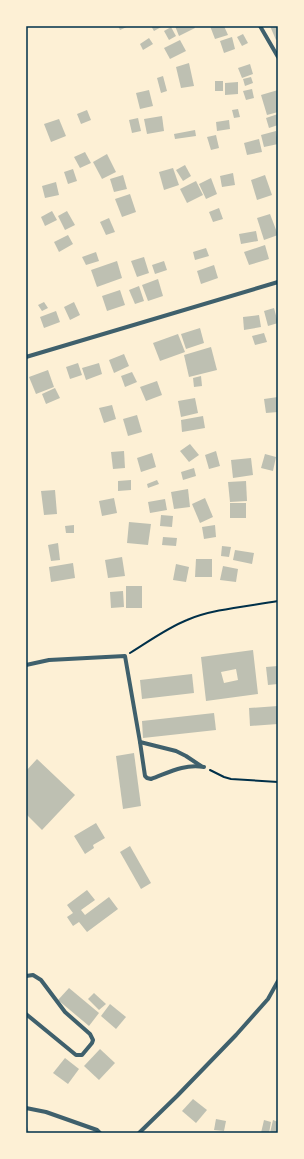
<svg xmlns="http://www.w3.org/2000/svg" width="304" height="1159" font-family="'Open Sans',sans-serif">
<rect width="100%" height="100%" fill="#fdf0d5"/>
<g fill="#bec0b2" fill-rule="evenodd">
<polygon points="118,26 129,26 120,30"/>
<polygon points="151,26 163,26 154,31"/>
<polygon points="175,26 194,26 195,28 179,36"/>
<polygon points="210,26 224,26 228,35 215,39"/>
<polygon points="270,26 278,26 278,39 276,40"/>
<polygon points="171,27 176,36 169,40 164,31"/>
<polygon points="243,34 248,43 242,46 237,37"/>
<polygon points="232,37 235,49 224,53 220,41"/>
<polygon points="149,38 153,44 143,50 140,44"/>
<polygon points="180,40 186,51 170,59 164,48"/>
<polygon points="189,63 194,86 181,88 176,67"/>
<polygon points="250,64 253,74 242,78 238,68"/>
<polygon points="163,76 167,91 161,93 157,78"/>
<polygon points="251,77 253,83 245,86 243,79"/>
<rect x="215" y="81" width="8" height="10"/>
<polygon points="238,82 238,94 225,95 225,83"/>
<polygon points="252,89 254,98 246,100 243,91"/>
<polygon points="149,90 153,106 140,109 136,93"/>
<polygon points="278,90 278,112 267,115 261,95"/>
<polygon points="238,109 240,117 234,118 232,110"/>
<polygon points="87,110 91,120 81,124 77,114"/>
<polygon points="278,114 278,125 269,128 266,118"/>
<polygon points="162,116 164,131 147,134 144,119"/>
<polygon points="138,118 141,131 132,133 129,120"/>
<polygon points="59,119 66,136 51,142 44,124"/>
<polygon points="229,120 230,129 217,131 216,122"/>
<polygon points="195,130 196,136 175,139 174,134"/>
<polygon points="276,131 278,144 264,147 261,135"/>
<polygon points="216,135 219,148 211,150 207,137"/>
<polygon points="259,139 262,152 247,155 244,143"/>
<polygon points="85,152 91,163 80,168 74,157"/>
<polygon points="107,154 116,172 102,179 93,162"/>
<polygon points="185,165 191,176 183,181 176,170"/>
<polygon points="173,168 179,185 164,190 159,172"/>
<polygon points="73,169 77,181 68,184 64,172"/>
<polygon points="233,173 235,185 222,187 220,176"/>
<polygon points="123,175 127,189 114,192 110,179"/>
<polygon points="265,175 272,195 257,200 251,180"/>
<polygon points="211,178 217,194 206,199 199,184"/>
<polygon points="196,181 203,195 187,203 180,189"/>
<polygon points="56,182 59,195 45,198 42,186"/>
<polygon points="130,194 136,212 122,217 115,199"/>
<polygon points="219,208 223,219 213,222 209,212"/>
<polygon points="52,211 57,220 45,226 41,217"/>
<polygon points="67,211 75,225 65,230 58,216"/>
<polygon points="270,214 278,235 264,240 257,218"/>
<polygon points="109,218 115,232 106,235 100,222"/>
<polygon points="256,231 258,241 241,244 239,234"/>
<polygon points="68,235 73,244 59,252 54,242"/>
<polygon points="265,245 269,259 249,265 244,252"/>
<polygon points="206,248 209,256 195,260 193,252"/>
<polygon points="96,252 99,261 86,265 82,257"/>
<polygon points="144,257 149,273 137,277 131,261"/>
<polygon points="117,261 122,278 97,287 91,270"/>
<polygon points="164,261 167,270 155,274 152,265"/>
<polygon points="214,265 218,278 201,284 197,271"/>
<polygon points="158,279 163,296 148,301 142,285"/>
<polygon points="139,286 144,301 135,304 129,290"/>
<polygon points="120,290 125,305 107,311 102,296"/>
<polygon points="44,302 48,308 42,311 38,305"/>
<polygon points="74,302 80,315 70,320 64,307"/>
<polygon points="274,308 278,323 268,326 264,311"/>
<polygon points="56,311 60,322 44,328 40,317"/>
<polygon points="259,315 261,327 244,330 243,317"/>
<polygon points="200,328 204,343 186,349 181,334"/>
<polygon points="264,333 267,342 255,345 252,336"/>
<polygon points="178,334 185,352 160,361 153,343"/>
<polygon points="211,347 217,370 189,377 184,355"/>
<polygon points="124,354 129,366 114,373 109,360"/>
<polygon points="78,363 82,375 70,379 66,367"/>
<polygon points="99,363 102,374 86,380 82,368"/>
<polygon points="48,370 54,387 36,394 29,377"/>
<polygon points="132,372 137,382 125,387 121,376"/>
<polygon points="201,376 202,386 194,387 193,378"/>
<polygon points="157,381 162,395 146,401 140,387"/>
<polygon points="55,388 60,398 46,404 42,394"/>
<polygon points="278,397 278,412 266,413 264,399"/>
<polygon points="195,398 198,413 181,417 178,401"/>
<polygon points="112,405 116,419 104,423 99,408"/>
<polygon points="137,415 142,432 128,436 123,419"/>
<polygon points="203,416 205,428 182,432 181,420"/>
<polygon points="190,444 199,455 189,462 180,451"/>
<polygon points="124,451 125,468 113,469 111,452"/>
<polygon points="216,451 220,466 209,469 205,455"/>
<polygon points="152,453 156,467 141,472 137,458"/>
<polygon points="265,454 276,457 273,471 261,468"/>
<polygon points="251,458 253,475 233,478 231,460"/>
<polygon points="194,468 196,476 183,480 181,472"/>
<polygon points="131,480 131,490 118,491 118,481"/>
<polygon points="157,480 159,484 148,488 147,484"/>
<polygon points="246,481 247,501 230,502 228,482"/>
<polygon points="188,489 190,507 174,509 171,492"/>
<polygon points="55,490 57,514 44,515 41,491"/>
<polygon points="114,498 117,513 102,516 99,501"/>
<polygon points="205,498 213,517 200,523 192,504"/>
<polygon points="165,499 167,510 150,513 148,502"/>
<rect x="230" y="503" width="16" height="15"/>
<polygon points="161,515 173,516 172,527 160,526"/>
<polygon points="129,522 151,524 148,545 127,543"/>
<polygon points="74,525 74,533 66,533 65,526"/>
<polygon points="215,525 216,537 204,539 202,527"/>
<polygon points="163,537 177,538 176,546 162,545"/>
<polygon points="58,543 60,560 51,561 48,545"/>
<polygon points="222,546 231,547 229,557 221,556"/>
<polygon points="235,550 254,553 252,564 233,560"/>
<polygon points="122,557 125,576 108,578 105,560"/>
<polygon points="196,559 212,559 212,577 195,577"/>
<polygon points="73,563 75,578 51,582 49,567"/>
<polygon points="176,564 189,567 186,582 173,580"/>
<polygon points="223,566 238,569 236,582 220,580"/>
<rect x="126" y="586" width="16" height="22"/>
<polygon points="123,591 124,607 111,608 110,592"/>
<path d="M 253,650 L 258,694 L 206,701 L 201,657 ZM 236,669 L 238,680 L 224,683 L 221,672 Z"/>
<polygon points="278,666 278,684 268,685 266,667"/>
<polygon points="192,674 194,693 142,699 140,680"/>
<polygon points="278,706 278,724 250,726 249,708"/>
<polygon points="214,713 216,730 143,738 142,721"/>
<polygon points="134,753 141,806 123,809 116,756"/>
<polygon points="37,759 75,795 42,830 26,814 26,771"/>
<polygon points="96,823 105,838 93,845 94,848 85,854 74,836"/>
<polygon points="130,846 151,883 141,889 120,852"/>
<polygon points="87,890 95,900 81,910 85,915 109,897 118,909 87,932 79,922 73,926 67,917 73,913 67,905"/>
<polygon points="69,988 99,1013 89,1026 58,1000"/>
<polygon points="94,993 106,1004 99,1010 88,999"/>
<polygon points="110,1004 126,1017 116,1029 101,1016"/>
<polygon points="100,1049 115,1063 99,1080 84,1066"/>
<polygon points="65,1058 79,1069 68,1084 53,1073"/>
<polygon points="193,1099 207,1110 196,1123 182,1111"/>
<polygon points="216,1119 226,1121 224,1131 214,1130"/>
<polygon points="264,1120 271,1122 269,1133 261,1133"/>
<polygon points="273,1120 278,1122 277,1133 270,1133"/>
<polygon points="26,1123 29,1133 26,1133"/>
</g>
<g fill="none" stroke-linecap="round" stroke-linejoin="round">
<g stroke="#003049" stroke-width="2">
<path d="M 130,653 C 148,642 167,628 187,620 C 212,609 250,606 278,601"/>
<polyline points="210,770 224,777 231,779 278,782"/>
</g>
<g stroke="#3f606c" stroke-width="4">
<polyline points="260,26 278,57"/>
<polyline points="26,357 278,282"/>
<path d="M 26,665 L 49,660 L 125,656 L 140,742 L 145,776 L 147,778 L 151,779 C 170,772 183,764 204,767"/>
<polyline points="140,742 176,751 186,756 201,766"/>
<polyline points="26,976 33,975 41,980 65,1012 90,1034 93,1040 92,1043 82,1055 76,1055 26,1014"/>
<polyline points="26,1108 46,1112 97,1130 100,1133"/>
<polyline points="139,1133 177,1096 236,1035 268,999 278,981"/>
</g>
</g>
<rect width="304" height="1159" fill="none" stroke="#fdf0d5" stroke-width="54"/>
<rect x="27" y="27" width="250" height="1105" fill="none" stroke="#003049" stroke-width="1.5"/>
</svg>
